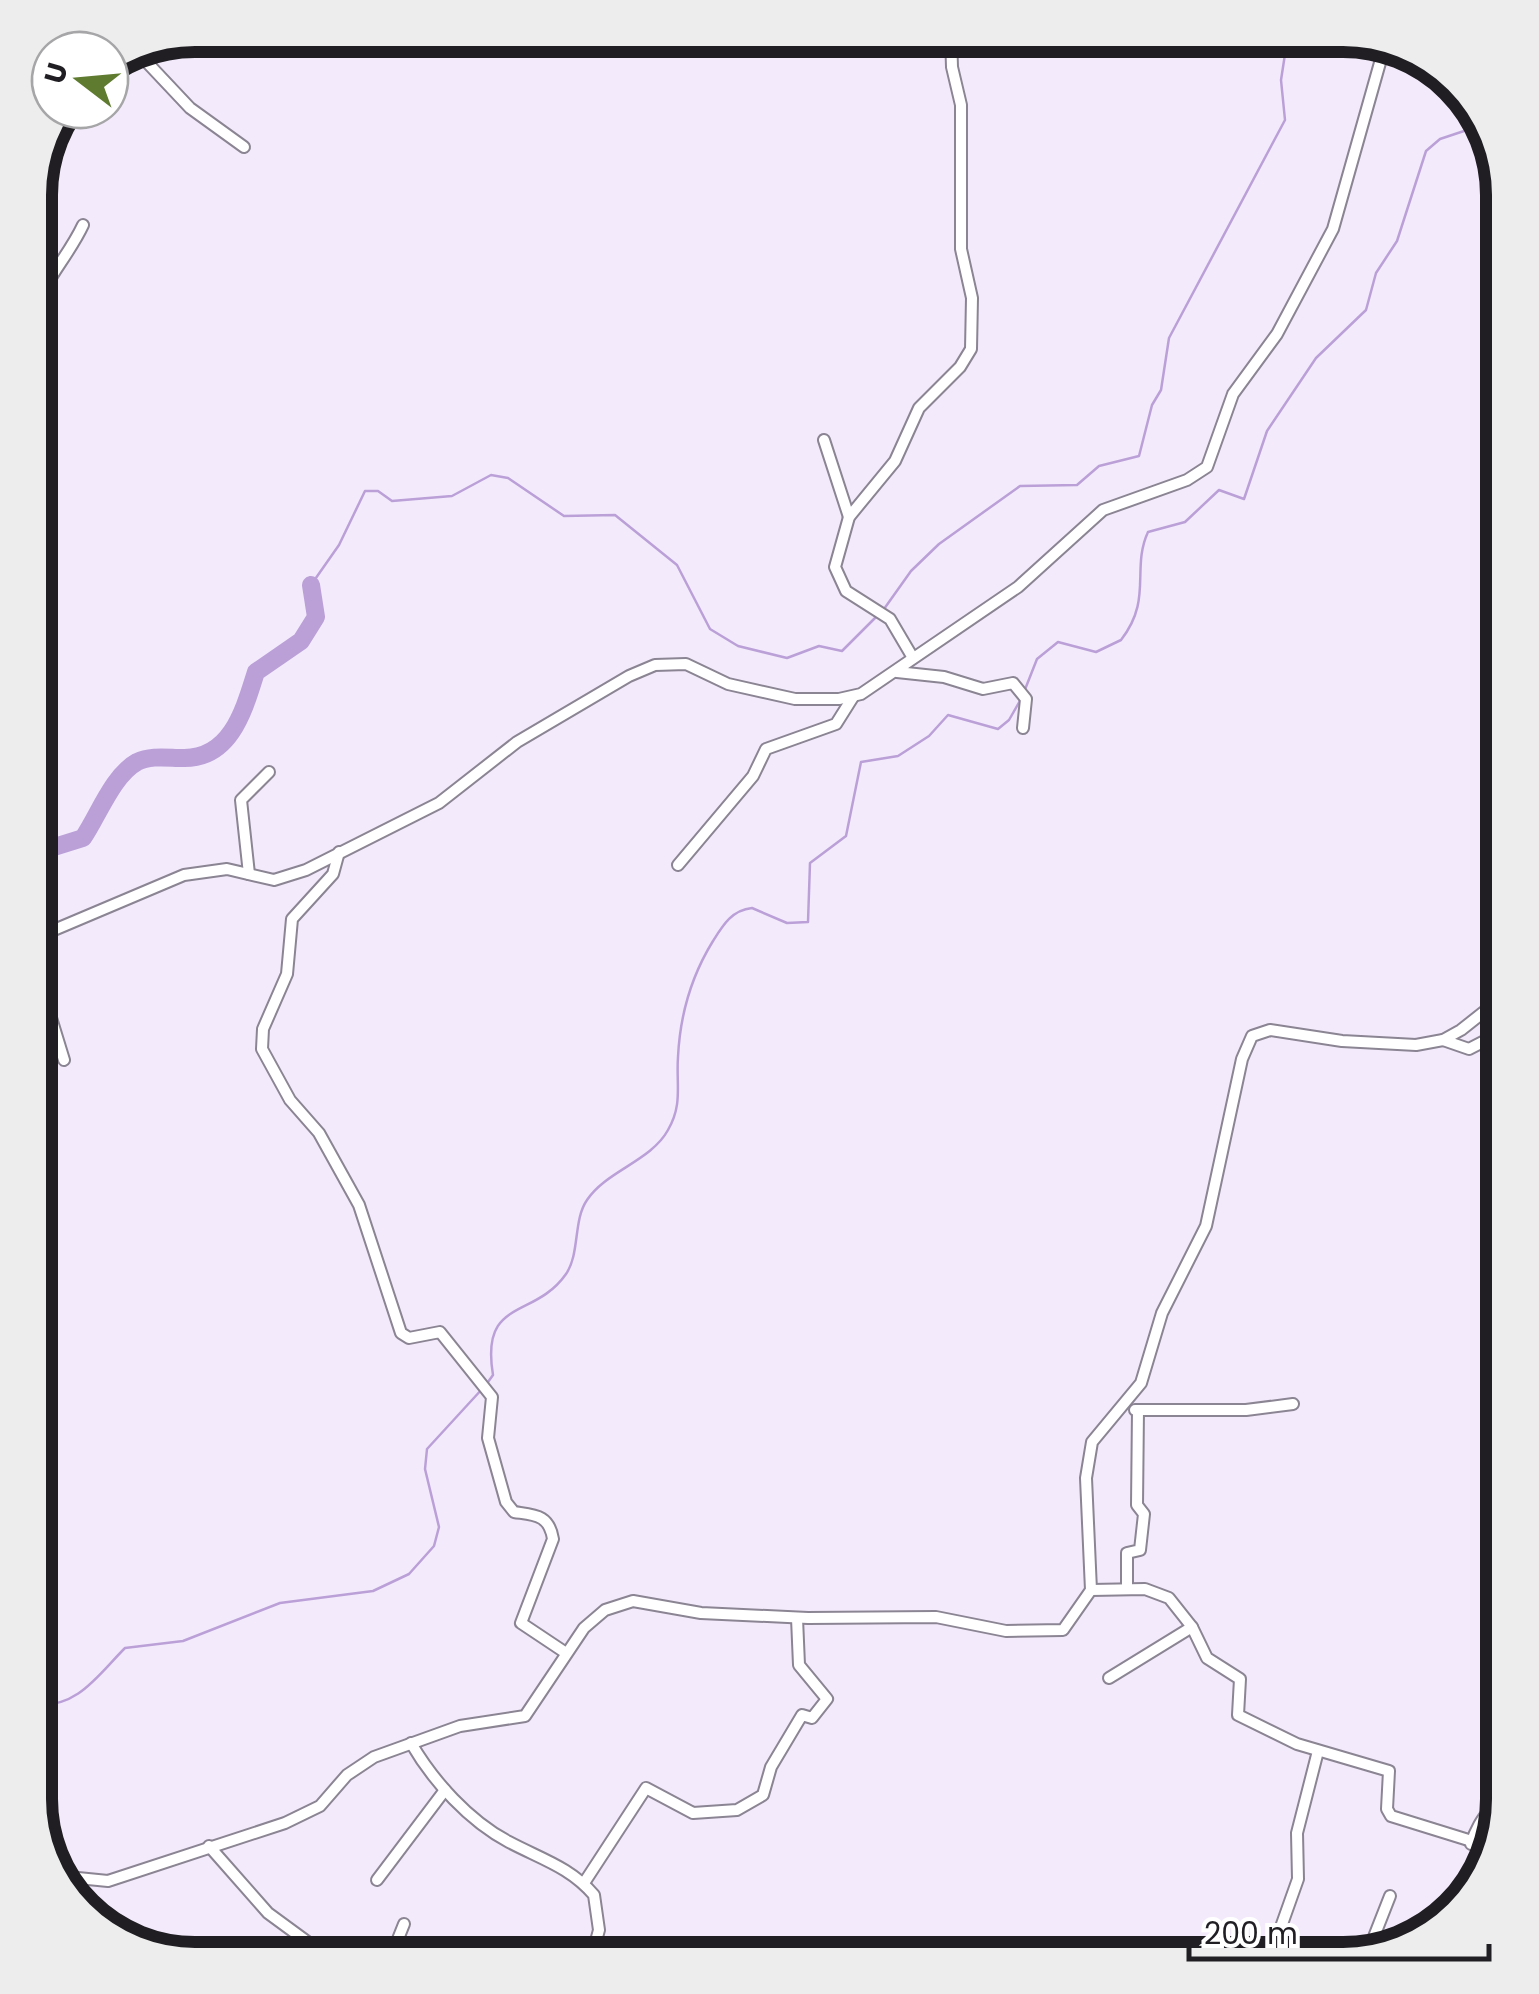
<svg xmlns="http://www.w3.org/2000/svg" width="1539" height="1994" font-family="Poppins,sans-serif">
<rect width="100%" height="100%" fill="#f3ebfc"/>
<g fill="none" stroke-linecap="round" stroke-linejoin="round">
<g stroke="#bba0d8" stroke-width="2.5">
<polyline points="311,585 339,545 365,491 378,491 392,501 452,496 491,475 508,478 564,516 615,515 677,565 710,629 738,646 787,658 819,646 842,651 878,615"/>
<polyline points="884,609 911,571 939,544 1020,486 1077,485 1099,466 1139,456 1152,405 1161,390 1169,338 1285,120 1281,80 1288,35"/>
<path d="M 1024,692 L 1037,659 L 1058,642 L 1096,652 L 1121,640 C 1153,599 1131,569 1148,532 L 1185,522 L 1219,490 L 1244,499 L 1267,431 L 1316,358 L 1366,310 L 1376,273 L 1397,241 L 1426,151 L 1440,139 L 1467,130 L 1481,120"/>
<path d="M 488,1382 L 493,1375 C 480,1297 534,1320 566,1274 C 580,1254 573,1220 587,1200 C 606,1171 651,1161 668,1130 C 683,1104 676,1085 678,1057 C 680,1015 692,975 713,941 C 723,925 732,910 752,908 L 787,923 L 808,922 L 810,863 L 846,836 L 861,762 L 898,756 L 929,736 L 948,715 L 998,729 L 1009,720 L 1021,699"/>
<path d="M 35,1705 C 78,1708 98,1675 125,1648 L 183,1641 L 280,1603 L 373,1591 L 409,1574 L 434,1546 L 439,1527 L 425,1469 L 427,1449 L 483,1388"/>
</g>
<path stroke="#bba0d8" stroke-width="18" d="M 35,853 L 83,838 C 98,816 113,775 137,762 C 151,755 168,758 183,758 C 231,759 244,710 256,672 L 301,641 L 316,617 L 311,585"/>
<g stroke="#8b8493" stroke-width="14">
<g id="street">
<polyline points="141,56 190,108 244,147"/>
<path d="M 35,308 C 47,277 69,255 83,225"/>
<polyline points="824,440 849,517"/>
<polyline points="913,658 890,619 846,591 835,567 849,517 895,461 919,408 960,367 971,349 972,298 961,249 961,105 952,67 951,35"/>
<polyline points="897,672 944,677 983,689 1013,683 1026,699 1023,728"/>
<path d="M 339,852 L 333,874 L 292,919 L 287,974 L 263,1029 L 262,1049 L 290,1100 L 319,1133 L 359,1205 L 401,1333 L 409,1338 L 440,1332 L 492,1397 L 488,1438 L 506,1502 L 514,1512 C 534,1515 549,1514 553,1539 L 521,1623 L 566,1653"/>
<polyline points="678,865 753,776 766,749 836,724 853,697"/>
<polyline points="249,874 241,800 269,772"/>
<polyline points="35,938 184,875 227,869 274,880 306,870 439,803 517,742 629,676 655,665 686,664 728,684 795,699 839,699 861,694 1018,587 1103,510 1187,480 1207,467 1233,394 1277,334 1333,229 1385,45"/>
<polyline points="35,966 64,1060"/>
<polyline points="1443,1040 1469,1049 1504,1031"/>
<polyline points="1135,1410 1246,1410 1293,1404"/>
<polyline points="1127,1589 1127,1553 1140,1550 1144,1514 1137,1505 1138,1410"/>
<polyline points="1091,1590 1145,1589 1169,1598 1192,1627 1207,1658 1240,1679 1238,1715 1297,1744 1389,1771 1387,1809 1391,1816 1491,1847"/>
<polyline points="1109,1678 1192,1627"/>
<path d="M 411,1743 C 433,1781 469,1821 509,1842 C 541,1859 570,1867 594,1895 L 599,1930 L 591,1959"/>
<path d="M 1471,1844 C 1479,1817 1493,1810 1504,1786"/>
<polyline points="209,1846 268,1913 313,1946 318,1959"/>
<polyline points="58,1876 108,1881 285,1823 320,1806 347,1775 374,1757 460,1726 525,1716 584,1628 605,1610 633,1601 701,1613 808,1618 936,1617 1006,1631 1063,1630 1091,1590 1086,1478 1092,1442 1141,1383 1162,1313 1206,1226 1242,1059 1252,1036 1270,1030 1342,1041 1416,1045 1443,1040 1461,1030 1504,996"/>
<polyline points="377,1880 445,1790"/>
<polyline points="584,1883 646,1788 693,1813 737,1810 763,1795 771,1767 802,1715 812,1718 827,1699 799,1665 797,1618"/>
<polyline points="1368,1952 1390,1896"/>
<polyline points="390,1959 404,1924"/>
<polyline points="1287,1959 1277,1954 1276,1941 1298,1879 1297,1833 1318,1751"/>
</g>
</g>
<use href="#street" stroke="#fff" stroke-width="10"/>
</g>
<path d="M0 0H1539V1994H0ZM195 52H1343A143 143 0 0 1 1486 195V1799A143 143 0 0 1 1343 1942H195A143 143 0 0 1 52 1799V195A143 143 0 0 1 195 52Z" fill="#ededed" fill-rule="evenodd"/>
<path fill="none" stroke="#201e23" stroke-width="12" d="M195 52H1343A143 143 0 0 1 1486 195V1799A143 143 0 0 1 1343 1942H195A143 143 0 0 1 52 1799V195A143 143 0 0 1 195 52Z"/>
<g transform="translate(80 80) rotate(286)"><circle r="48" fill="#ffffff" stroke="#a6a5a7" stroke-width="2.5"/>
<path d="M0-8L18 38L0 25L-18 38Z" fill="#5f7b2f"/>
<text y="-15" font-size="28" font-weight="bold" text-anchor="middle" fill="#201e23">U</text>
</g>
<path d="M1189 1944v15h300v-15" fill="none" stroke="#201e23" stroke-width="5"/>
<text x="1204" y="1944" font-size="30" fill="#201e23" stroke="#ffffff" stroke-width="8" paint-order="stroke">200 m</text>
</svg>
